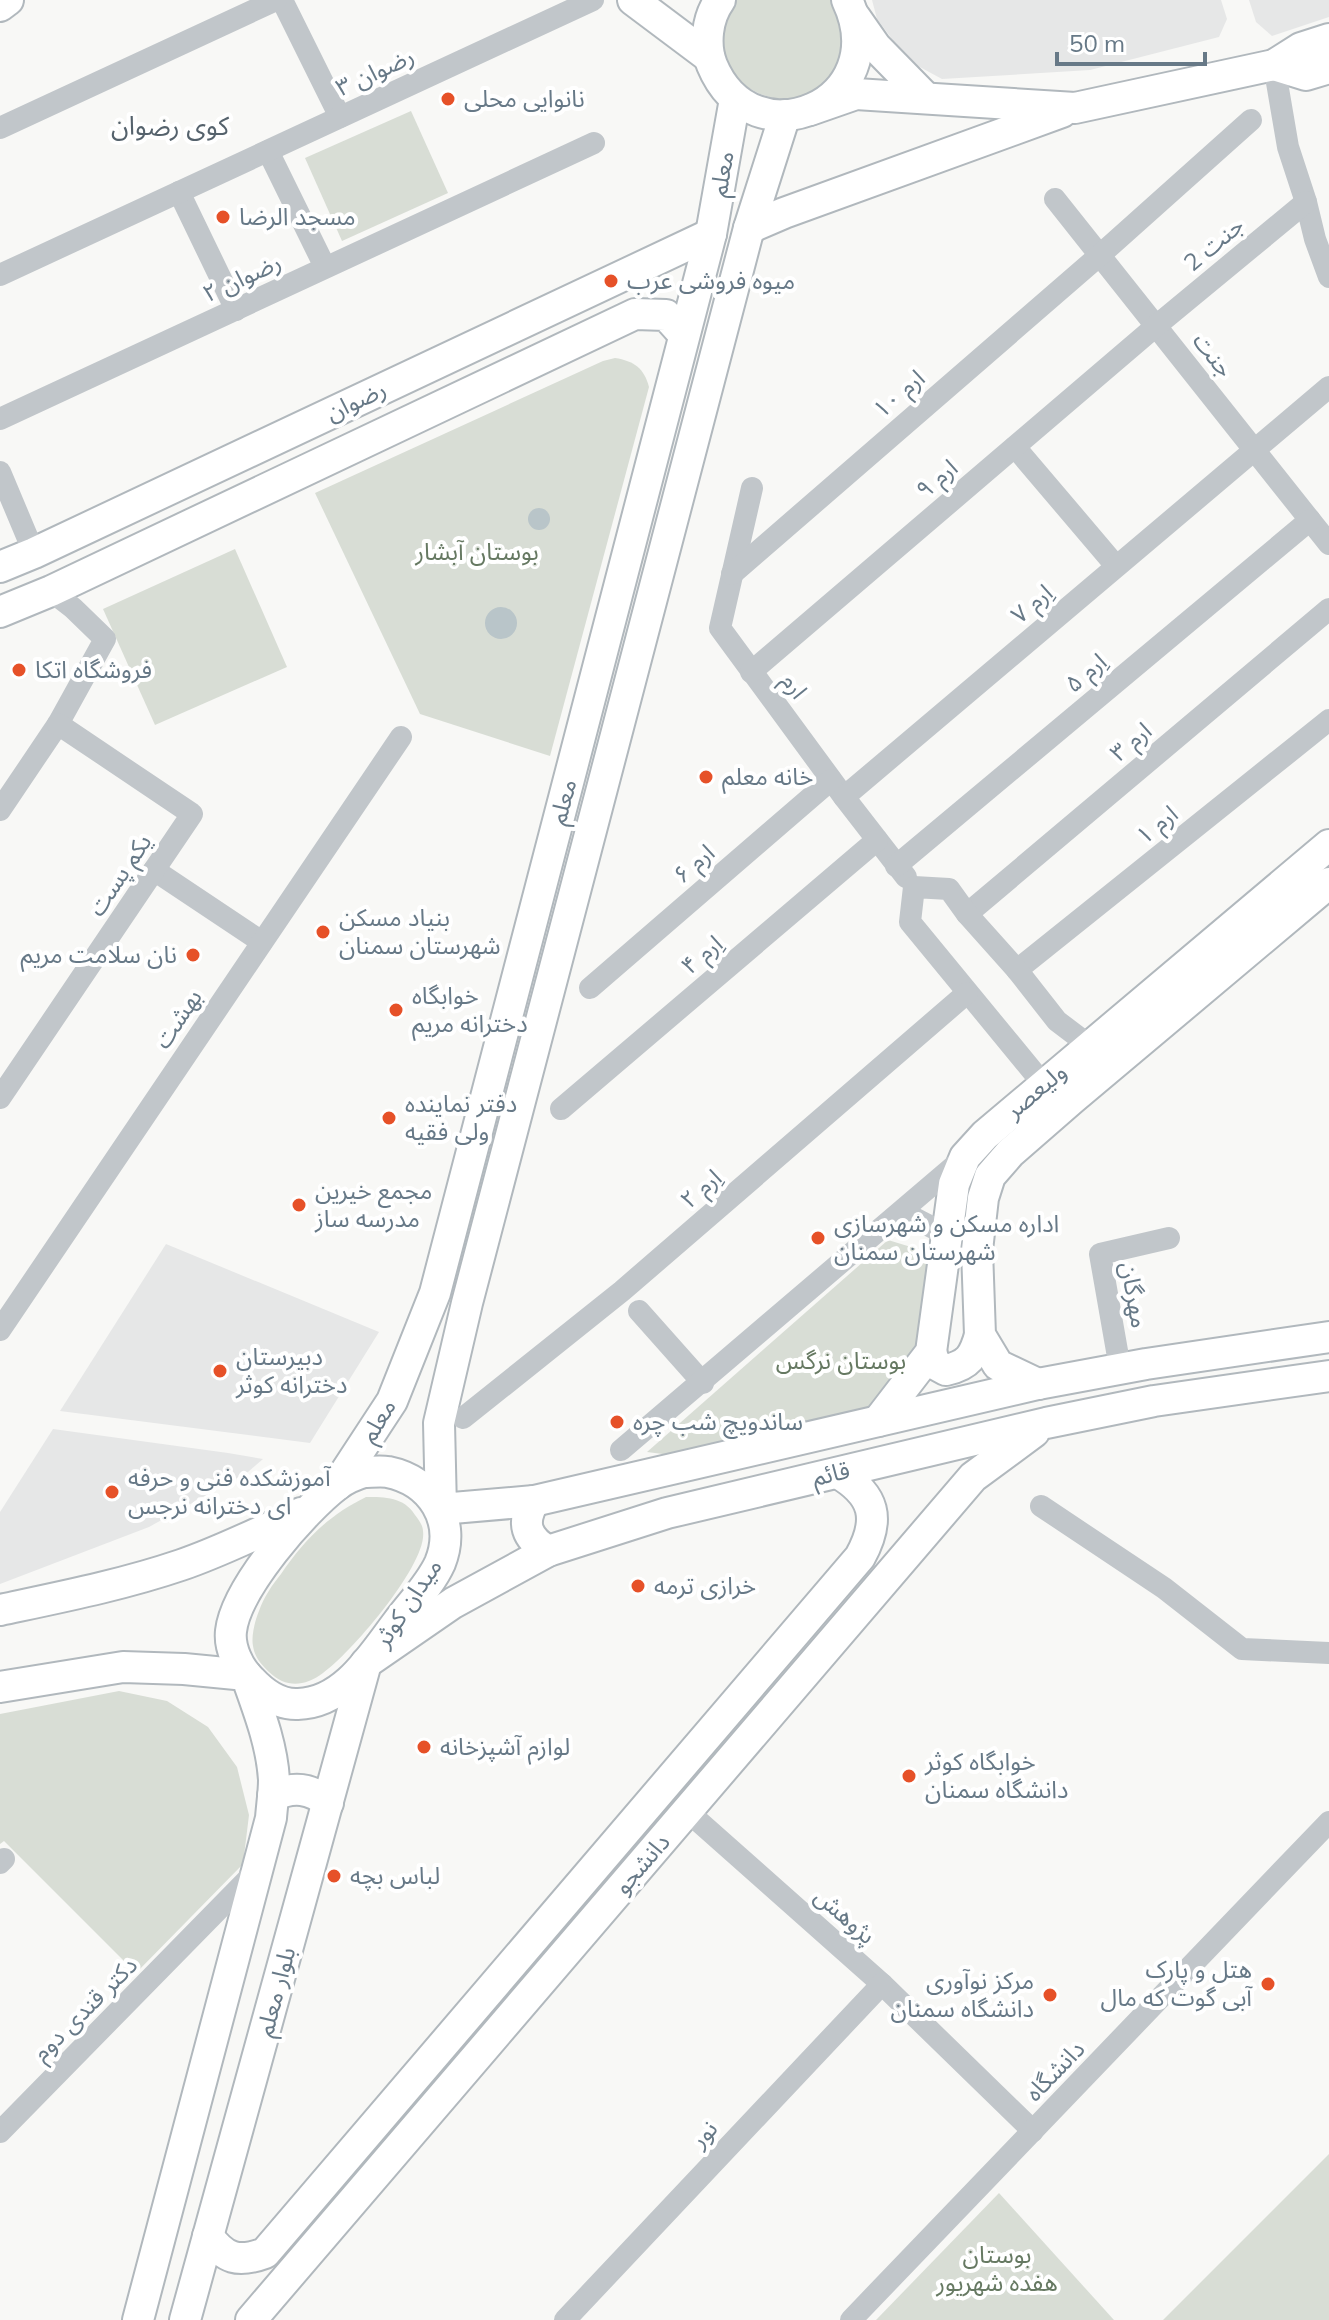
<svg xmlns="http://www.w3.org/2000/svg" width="1329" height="2320" font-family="Mulish,'Noto Sans Arabic',sans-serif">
<rect width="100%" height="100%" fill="#f8f8f6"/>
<g fill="#e6e7e7">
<polygon points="872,0 1221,0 1227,19 1219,37 1090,70 942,79 918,66 895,43 877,19"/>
<polygon points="1249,0 1329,0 1329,17 1272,36 1256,22"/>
<polygon points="166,1244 379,1332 310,1443 60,1411"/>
<polygon points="53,1429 228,1453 263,1459 248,1472 149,1527 0,1584 0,1512"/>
</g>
<g fill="#d8ddd5">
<path d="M 737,0 L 831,0 C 847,24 846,31 839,57 C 818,143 677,85 737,0 Z"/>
<polygon points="411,111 448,193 342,241 305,158"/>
<path d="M 615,358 C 634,361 644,368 649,387 L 550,756 L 420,714 L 315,493 L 603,361 Z"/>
<polygon points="235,549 287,667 155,725 103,609"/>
<polygon points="888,1240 934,1254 911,1371 876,1411 694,1458 647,1452"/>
<path d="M 366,1497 C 385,1497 404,1497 415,1515 C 418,1519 423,1525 423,1531 C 428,1564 350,1654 323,1673 C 304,1687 286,1688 269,1672 C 261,1664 255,1658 253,1646 C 251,1637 255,1620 259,1611 C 264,1597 272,1585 281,1574 C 304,1540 329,1515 366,1497 Z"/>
<polygon points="119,1691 167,1701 208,1727 237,1767 249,1815 243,1864 136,1973 4,1841 0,1844 0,1714"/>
<polygon points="1329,2154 1329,2320 1163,2320"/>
<polygon points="999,2193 1114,2320 876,2320"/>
</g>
<g fill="#b9c5c9">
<circle cx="539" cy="519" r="11"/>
<circle cx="501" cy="623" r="16"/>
</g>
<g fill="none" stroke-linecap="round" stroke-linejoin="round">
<g stroke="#b1b8bd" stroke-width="34">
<g id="secondary">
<polyline points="633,0 709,57"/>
<path d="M 720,0 C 707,18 704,45 712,65 C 753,164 896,103 847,0"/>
<polyline points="0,6 8,0"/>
<polyline points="855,17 876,47 925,97"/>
<polyline points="1274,65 1306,75 1329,68"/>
<polyline points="810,110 856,94 1075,108 1274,65 1301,48 1329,39"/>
<polyline points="785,115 749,228 467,1303 439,1423 441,1509 534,1501 1038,1384 1146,1364 1329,1337"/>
<polyline points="749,228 784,213 1062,112"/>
<polyline points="0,567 34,553 711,234"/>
<polyline points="0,612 51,591 635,314 666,315 684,335"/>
<path d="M 931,1352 L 935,1364 L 946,1370 C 969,1365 974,1356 980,1335"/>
<polyline points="1038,1384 998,1365 980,1335 977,1250 983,1198 990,1176 1010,1153 1072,1099 1329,883"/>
<polyline points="878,1421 931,1352 954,1184 965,1157 985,1135 1329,845"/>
<path d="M 364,1472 C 371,1472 381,1471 388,1472 C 432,1481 457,1521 440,1563 C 430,1585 411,1604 397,1623 C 372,1656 344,1703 298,1704 C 279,1705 263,1693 251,1680 C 239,1669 229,1648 231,1631 C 236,1588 303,1511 337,1485 C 345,1479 354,1475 364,1472 Z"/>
<polyline points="337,1485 392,1401 435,1293 711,234 735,99"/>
<path d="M 534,1501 C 521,1523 526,1538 548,1551"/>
<path d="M 0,1610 C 61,1597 122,1585 181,1565 C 222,1551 262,1531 301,1513"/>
<path d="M 0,1687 L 123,1667 L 184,1669 L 246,1675 C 258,1709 272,1744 274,1780 C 274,1792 272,1805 271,1818 L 138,2320"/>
<path d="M 273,1796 C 293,1786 311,1788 328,1803"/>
<path d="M 208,2236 C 225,2259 238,2263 265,2253 L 860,1557 C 881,1519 875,1495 838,1473"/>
<polyline points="185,2320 366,1663 453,1603 548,1551 667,1513 1046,1423 1154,1401 1329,1376"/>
<polyline points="251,2320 973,1477 1034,1432"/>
</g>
</g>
<g stroke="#c1c6ca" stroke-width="22">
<polyline points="282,0 340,117"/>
<polyline points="1274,65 1288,147 1306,202 1315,239 1329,277"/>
<polyline points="0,128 276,0"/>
<polyline points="268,151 325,267"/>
<polyline points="179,192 236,310"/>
<polyline points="1055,199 1329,544"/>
<polyline points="0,275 593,0"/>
<polyline points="0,419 594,143"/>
<polyline points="1015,447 1116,566"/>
<polyline points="0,472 34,553"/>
<polyline points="752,488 720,628 844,797 906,877"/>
<polyline points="732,574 1100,255 1251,120"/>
<polyline points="751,672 1156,326 1306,202"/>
<polyline points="844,797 1329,387"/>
<polyline points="0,810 58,724 105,639 73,608 51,591"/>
<polyline points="896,866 1310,520"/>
<polyline points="154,870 262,942"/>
<polyline points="967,914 1329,609"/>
<polyline points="1017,970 1329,720"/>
<polyline points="590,988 831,780"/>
<polyline points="1044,1085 910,922 914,887 949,889 967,914 1017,970 1057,1021 1090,1046"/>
<polyline points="0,1098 192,814 58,724"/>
<polyline points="561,1109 877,840"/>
<polyline points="895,1217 916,1219 947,1235"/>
<polyline points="639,1311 703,1383"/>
<polyline points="0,1330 401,737"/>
<polyline points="1120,1368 1100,1254 1169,1238"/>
<polyline points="463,1418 622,1291 967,993"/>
<polyline points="621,1450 961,1160"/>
<polyline points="1041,1506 1164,1588 1242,1649 1329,1653"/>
<polyline points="687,1811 882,1984 1033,2131"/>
<polyline points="0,1863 4,1859"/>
<polyline points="0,2132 257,1870"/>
<polyline points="565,2320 882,1984"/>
<polyline points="851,2320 1329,1822"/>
</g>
<use href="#secondary" stroke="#fff" stroke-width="30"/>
</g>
<g fill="#e65128" stroke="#fff" stroke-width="3">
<circle cx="448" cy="99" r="8"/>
<circle cx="223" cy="217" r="8"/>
<circle cx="611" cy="281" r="8"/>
<circle cx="19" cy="670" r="8"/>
<circle cx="706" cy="777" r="8"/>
<circle cx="323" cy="932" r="8"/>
<circle cx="193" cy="955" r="8"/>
<circle cx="396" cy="1010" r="8"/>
<circle cx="389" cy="1118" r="8"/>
<circle cx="299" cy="1205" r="8"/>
<circle cx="818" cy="1238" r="8"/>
<circle cx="220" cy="1371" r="8"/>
<circle cx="617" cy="1422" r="8"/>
<circle cx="112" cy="1492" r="8"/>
<circle cx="638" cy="1586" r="8"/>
<circle cx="424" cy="1747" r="8"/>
<circle cx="909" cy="1776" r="8"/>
<circle cx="334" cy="1876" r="8"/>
<circle cx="1268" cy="1984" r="8"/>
<circle cx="1050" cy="1995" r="8"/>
</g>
<g text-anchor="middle" stroke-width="8" stroke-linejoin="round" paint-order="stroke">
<g font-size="24" fill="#677987" stroke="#fff">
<text transform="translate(375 72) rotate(-25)" y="8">رضوان ۳</text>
<text transform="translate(722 174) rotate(-80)" y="8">معلم</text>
<text transform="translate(1214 244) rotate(-40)" y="8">جنت 2</text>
<text transform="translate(242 278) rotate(-25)" y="8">رضوان ۲</text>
<text transform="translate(1213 355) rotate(52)" y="8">جنت</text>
<text transform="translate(899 394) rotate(-41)" y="8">ارم ۱۰</text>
<text transform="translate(356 401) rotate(-25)" y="8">رضوان</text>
<text transform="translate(937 479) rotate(-40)" y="8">ارم ۹</text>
<text transform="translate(1032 604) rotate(-40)" y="8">اِرم ۷</text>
<text transform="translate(1086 673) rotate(-40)" y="8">اِرم ۵</text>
<text transform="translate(794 686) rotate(53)" y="8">ارم</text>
<text transform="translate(1131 742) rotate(-40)" y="8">ارم ۳</text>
<text transform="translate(563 802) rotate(-75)" y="8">معلم</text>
<text transform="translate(1157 825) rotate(-39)" y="8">ارم ۱</text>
<text transform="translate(694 864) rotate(-41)" y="8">ارم ۶</text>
<text transform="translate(120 875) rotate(-56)" y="8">یکم پست</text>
<text transform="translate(702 955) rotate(-40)" y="8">اِرم ۴</text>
<text transform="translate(178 1019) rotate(-56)" y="8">بهشت</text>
<text transform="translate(1036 1091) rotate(-40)" y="8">ولیعصر</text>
<text transform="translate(701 1189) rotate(-41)" y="8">اِرم ۲</text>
<text transform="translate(1134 1295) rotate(80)" y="8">مهرگان</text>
<text transform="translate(378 1421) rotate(-59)" y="8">معلم</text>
<text transform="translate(831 1474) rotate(-13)" y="8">قائم</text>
<text transform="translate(408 1603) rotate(-56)" y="8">میدان کوثر</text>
<text transform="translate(642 1864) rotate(-49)" y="8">دانشجو</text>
<text transform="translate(845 1916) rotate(41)" y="8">پژوهش</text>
<text transform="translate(276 1992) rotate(-75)" y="8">بلوار معلم</text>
<text transform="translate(85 2009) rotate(-45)" y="8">دکتر قندی دوم</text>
<text transform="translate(1055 2071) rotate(-46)" y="8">دانشگاه</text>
<text transform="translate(704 2134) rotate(-47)" y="8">نور</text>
</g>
<g font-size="24" fill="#677987" stroke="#fff" text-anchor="start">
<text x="464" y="107">نانوایی محلی</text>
<text x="239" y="225">مسجد الرضا</text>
<text x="627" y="289">میوه فروشی عرب</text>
<text x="35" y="678">فروشگاه اتکا</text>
<text x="722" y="785">خانه معلم</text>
<text x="339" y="926">بنیاد مسکن<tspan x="339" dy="28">شهرستان سمنان</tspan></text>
<text x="177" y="963" text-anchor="end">نان سلامت مریم</text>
<text x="412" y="1004">خوابگاه<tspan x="412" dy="28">دخترانه مریم</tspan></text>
<text x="405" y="1112">دفتر نماینده<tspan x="405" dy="28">ولی فقیه</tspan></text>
<text x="315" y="1199">مجمع خیرین<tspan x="315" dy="28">مدرسه ساز</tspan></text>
<text x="834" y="1232">اداره مسکن و شهرسازی<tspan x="834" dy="28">شهرستان سمنان</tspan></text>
<text x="236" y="1365">دبیرستان<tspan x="236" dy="28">دخترانه کوثر</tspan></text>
<text x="633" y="1430">ساندویچ شب چره</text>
<text x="128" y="1486">آموزشکده فنی و حرفه<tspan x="128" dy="28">ای دخترانه نرجس</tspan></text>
<text x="654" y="1594">خرازی ترمه</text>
<text x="440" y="1755">لوازم آشپزخانه</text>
<text x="925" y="1770">خوابگاه کوثر<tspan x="925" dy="28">دانشگاه سمنان</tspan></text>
<text x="350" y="1884">لباس بچه</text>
<text x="1252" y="1978" text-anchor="end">هتل و پارک<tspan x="1252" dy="28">آبی گوت که مال</tspan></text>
<text x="1034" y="1989" text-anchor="end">مرکز نوآوری<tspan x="1034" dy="28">دانشگاه سمنان</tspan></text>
</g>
<g font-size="24" fill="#667962" stroke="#fff">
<text x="477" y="560">بوستان آبشار</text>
<text x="841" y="1369">بوستان نرگس</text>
<text x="997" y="2263">بوستان<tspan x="997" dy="28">هفده شهریور</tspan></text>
</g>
<g font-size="26" fill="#55626c" stroke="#fff">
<text x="170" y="135">کوی رضوان</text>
</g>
</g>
<path d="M1057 52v12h148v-12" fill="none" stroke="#677987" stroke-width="4"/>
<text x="1069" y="52" font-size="24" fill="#677987" stroke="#ffffff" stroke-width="6" paint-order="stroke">50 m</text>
</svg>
